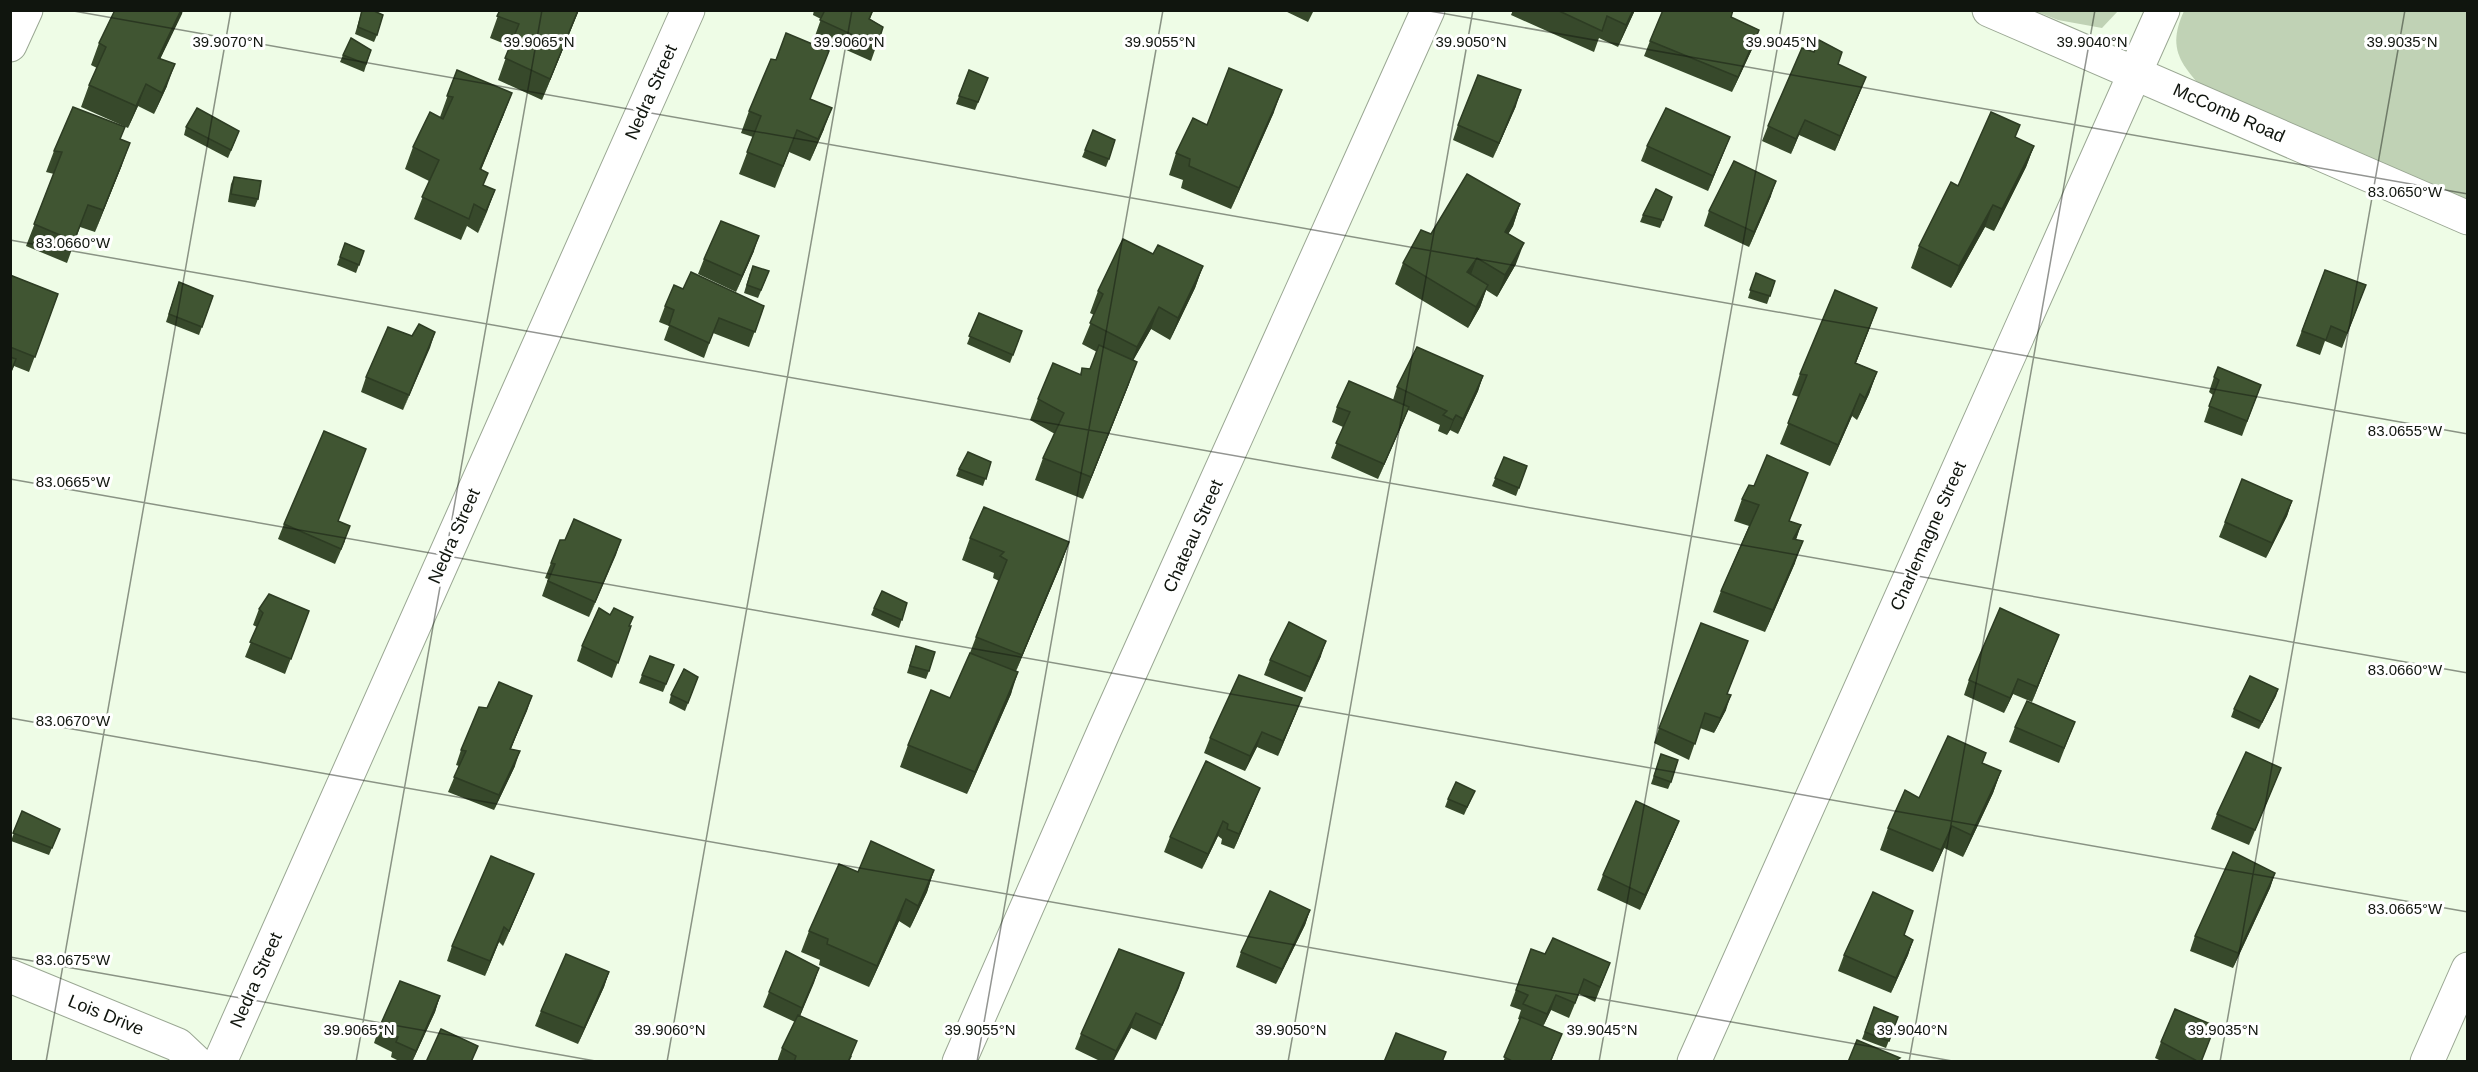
<svg xmlns="http://www.w3.org/2000/svg" width="2478" height="1072" font-family="Helvetica,sans-serif">
<rect width="100%" height="100%" fill="#eefce6"/>
<g fill="#c0d2b5">
<polygon points="2035,11 2118,10 2118,11 2102,28 2058,20"/>
<path d="M 2184,11 L 2467,11 L 2467,202 L 2204,90 C 2180,63 2167,48 2184,11 Z"/>
</g>
<g fill="none" stroke-linecap="round" stroke-linejoin="round">
<g stroke="#9aa793" stroke-width="35">
<g id="minor">
<polyline points="1989,10 2468,218"/>
<polyline points="10,45 26,10"/>
<polyline points="10,976 178,1045 196,1062"/>
<polyline points="220,1062 688,10"/>
<polyline points="959,1062 1104,731 1428,10"/>
<polyline points="1694,1062 2163,10"/>
<polyline points="2427,1062 2468,969"/>
</g>
</g>
<use href="#minor" stroke="#fff" stroke-width="33"/>
</g>
<g fill="#37492b">
<polygon points="115,10 183,10 160,59 167,86 154,114 138,106 128,128 81,107 89,85 97,68 91,65 99,43"/>
<polygon points="362,10 377,35 374,42 355,34"/>
<polygon points="500,10 579,10 542,100 498,80 510,46 490,38"/>
<polygon points="814,10 873,10 870,19 883,27 871,61 815,36 821,19 813,15"/>
<polygon points="1283,10 1314,10 1308,22"/>
<polygon points="1513,10 1635,10 1618,47 1599,38 1594,52 1511,15"/>
<polygon points="1731,17 1759,30 1754,45 1732,92 1644,56 1650,41"/>
<polygon points="371,50 364,72 340,62 343,55"/>
<polygon points="1838,64 1860,92 1835,151 1799,135 1791,154 1762,141 1768,126"/>
<polygon points="457,70 504,114 481,170 483,185 495,190 478,233 467,226 461,240 414,219 429,181 405,169 413,147 440,117"/>
<polygon points="969,70 988,78 975,110 956,104"/>
<polygon points="810,99 824,129 810,161 789,152 775,188 739,174 753,137 741,133 749,111"/>
<polygon points="1516,106 1493,158 1453,140 1458,125"/>
<polygon points="1274,112 1231,209 1181,188 1183,180 1169,175 1176,153 1207,125"/>
<polygon points="186,127 236,139 228,158 184,135"/>
<polygon points="1730,137 1708,191 1641,161 1647,146"/>
<polygon points="2015,137 2034,146 2026,167 1994,231 1985,227 1951,288 1911,268 1919,246 1958,186"/>
<polygon points="121,139 122,165 95,232 80,227 67,263 26,246 54,174 46,172 54,151"/>
<polygon points="1085,150 1109,159 1106,167 1082,157"/>
<polygon points="234,177 258,199 255,207 228,202 231,184"/>
<polygon points="1771,196 1749,247 1704,226 1709,211"/>
<polygon points="1672,197 1660,228 1640,222 1643,215"/>
<polygon points="1520,204 1513,226 1508,234 1516,264 1497,297 1486,290 1480,307 1468,328 1395,284 1403,263 1431,234"/>
<polygon points="345,243 364,251 356,273 337,265"/>
<polygon points="754,251 736,292 698,274 704,259"/>
<polygon points="1153,254 1203,266 1195,288 1170,340 1151,329 1133,360 1129,384 1083,499 1035,480 1043,458 1055,434 1030,420 1038,399 1080,375 1082,368 1090,369 1097,352 1082,344 1094,315 1090,313 1098,291"/>
<polygon points="2325,270 2366,285 2342,348 2325,341 2320,355 2296,346"/>
<polygon points="750,273 766,279 758,298 744,293"/>
<polygon points="1756,273 1775,281 1767,304 1748,298"/>
<polygon points="10,275 58,294 29,372 14,366 10,375"/>
<polygon points="179,282 213,296 199,335 166,322"/>
<polygon points="683,289 764,306 749,347 713,333 704,358 664,340 669,326 659,322 665,306"/>
<polygon points="1877,308 1856,363 1877,372 1869,394 1857,420 1852,416 1830,466 1780,444 1799,397 1792,395 1800,374"/>
<polygon points="979,313 1022,331 1010,363 967,344"/>
<polygon points="435,332 403,410 361,392 366,377 412,336"/>
<polygon points="1483,376 1478,391 1458,434 1450,430 1447,435 1438,431 1440,425 1408,410 1378,479 1331,458 1343,427 1332,422 1337,407 1393,400 1397,387"/>
<polygon points="2214,377 2261,385 2242,436 2204,422 2213,395 2209,392"/>
<polygon points="1504,457 1527,466 1516,496 1492,486"/>
<polygon points="991,462 983,486 956,476 959,469"/>
<polygon points="1800,494 1789,521 1801,525 1796,540 1795,563 1765,632 1713,612 1721,591 1749,526 1734,521 1742,499"/>
<polygon points="2292,501 2287,516 2266,558 2219,537 2225,522"/>
<polygon points="339,521 345,541 335,564 278,539 284,524"/>
<polygon points="970,538 1069,542 1061,564 1016,671 1011,694 967,794 900,767 908,745 950,698 968,658 976,637 999,581 993,578 994,573 962,560"/>
<polygon points="560,540 621,540 589,617 542,596 548,579 545,578"/>
<polygon points="907,603 899,628 871,615 874,608"/>
<polygon points="259,609 309,611 285,674 245,657 257,627 253,625"/>
<polygon points="630,626 631,626 612,678 577,661 582,646"/>
<polygon points="1748,641 1727,694 1726,710 1714,733 1700,728 1689,760 1654,743 1659,728"/>
<polygon points="2053,650 2032,702 2013,694 2004,713 1964,695 1969,680"/>
<polygon points="913,654 929,671 926,679 907,673"/>
<polygon points="1321,656 1305,692 1264,675 1270,660"/>
<polygon points="671,672 663,692 639,683 642,675"/>
<polygon points="698,677 685,711 669,703 671,695"/>
<polygon points="2278,689 2259,729 2231,717 2234,709"/>
<polygon points="532,696 511,749 515,766 494,810 448,792 459,766 456,765 461,750 487,708"/>
<polygon points="1296,713 1278,756 1257,747 1245,771 1204,753 1210,738"/>
<polygon points="2075,722 2059,763 2009,742 2015,727"/>
<polygon points="1986,753 1982,763 2001,771 1993,793 1963,857 1944,848 1933,872 1880,850 1888,828 1919,798"/>
<polygon points="1661,754 1671,782 1668,789 1651,784"/>
<polygon points="2281,768 2249,845 2211,829 2217,814"/>
<polygon points="1475,791 1464,815 1445,807 1448,799"/>
<polygon points="1254,803 1234,849 1221,844 1222,839 1218,836 1202,869 1164,852 1170,837"/>
<polygon points="22,811 57,836 49,855 11,841"/>
<polygon points="1679,821 1673,836 1640,910 1597,890 1603,875"/>
<polygon points="934,870 927,892 910,928 899,921 869,987 819,965 820,960 801,952 809,931 858,872"/>
<polygon points="2275,873 2270,888 2233,968 2190,951 2195,936"/>
<polygon points="528,889 503,946 499,942 485,976 447,961 452,946"/>
<polygon points="1310,910 1305,925 1276,984 1236,967 1241,952"/>
<polygon points="1904,936 1913,940 1908,955 1891,993 1838,971 1844,955"/>
<polygon points="1531,949 1545,954 1610,963 1595,1002 1579,994 1569,1018 1551,1010 1543,1026 1556,1049 1551,1062 1503,1062 1520,1020 1518,1019 1521,1010 1510,1006"/>
<polygon points="819,968 800,1016 852,1056 849,1062 777,1062 782,1048 795,1022 763,1007 769,992"/>
<polygon points="609,972 604,987 578,1044 535,1026 541,1011"/>
<polygon points="1184,973 1156,1040 1131,1028 1113,1062 1102,1062 1075,1049 1081,1034"/>
<polygon points="440,996 435,1012 412,1062 401,1062 391,1057 392,1052 374,1043 379,1028"/>
<polygon points="1874,1007 1898,1017 1886,1048 1862,1039"/>
<polygon points="2161,1042 2201,1062 2163,1062 2155,1058"/>
</g>
<g fill="#2d3c23">
<polygon points="181,10 183,10 182,14 150,80 158,58"/>
<polygon points="578,10 579,10 542,100 550,79"/>
<polygon points="1633,10 1635,10 1618,47 1626,25"/>
<polygon points="1759,30 1754,45 1732,92 1738,77"/>
<polygon points="175,64 167,86 154,114 162,93"/>
<polygon points="1866,77 1860,92 1835,151 1840,136"/>
<polygon points="146,84 138,106 128,128 136,106"/>
<polygon points="1282,90 1274,112 1231,209 1239,188"/>
<polygon points="1521,90 1516,106 1493,158 1499,143"/>
<polygon points="512,93 504,114 472,191 480,169"/>
<polygon points="832,108 824,129 810,161 818,139"/>
<polygon points="1805,120 1799,135 1791,154 1796,139"/>
<polygon points="1730,137 1724,152 1708,191 1713,176"/>
<polygon points="130,143 122,165 95,232 103,210"/>
<polygon points="2034,146 2026,167 1994,231 2002,209"/>
<polygon points="1776,181 1771,196 1749,247 1754,232"/>
<polygon points="495,190 487,212 478,233 486,211"/>
<polygon points="1520,204 1513,226 1497,253 1505,232"/>
<polygon points="1993,205 1985,227 1951,288 1959,266"/>
<polygon points="759,236 754,251 736,292 742,276"/>
<polygon points="1524,243 1516,264 1497,297 1505,275"/>
<polygon points="1477,258 1469,280 1467,272"/>
<polygon points="1203,266 1195,288 1170,340 1178,318"/>
<polygon points="1488,285 1480,307 1468,328 1476,307"/>
<polygon points="1159,307 1151,329 1129,368 1137,347"/>
<polygon points="1877,308 1869,330 1847,385 1855,363"/>
<polygon points="435,332 430,348 403,410 409,395"/>
<polygon points="1137,362 1129,384 1083,499 1091,477"/>
<polygon points="1877,372 1869,394 1857,420 1865,398"/>
<polygon points="1483,376 1478,391 1458,434 1463,419"/>
<polygon points="1860,394 1852,416 1830,466 1838,445"/>
<polygon points="1409,407 1403,422 1378,479 1384,464"/>
<polygon points="1456,415 1450,430 1447,435 1453,420"/>
<polygon points="2292,501 2287,516 2266,558 2272,543"/>
<polygon points="1801,525 1793,547 1793,539"/>
<polygon points="621,540 616,555 589,617 595,602"/>
<polygon points="1803,541 1795,563 1765,632 1773,610"/>
<polygon points="1069,542 1061,564 1014,676 1022,655"/>
<polygon points="2059,635 2053,650 2032,702 2037,687"/>
<polygon points="1326,641 1321,656 1305,692 1310,677"/>
<polygon points="1018,672 1011,694 967,794 975,772"/>
<polygon points="2018,679 2013,694 2004,713 2010,698"/>
<polygon points="2278,689 2276,696 2259,729 2262,722"/>
<polygon points="1731,695 1726,710 1714,733 1720,718"/>
<polygon points="532,696 527,711 504,764 510,749"/>
<polygon points="1302,698 1296,713 1278,756 1283,741"/>
<polygon points="1262,732 1257,747 1245,771 1250,756"/>
<polygon points="520,751 515,766 494,810 499,795"/>
<polygon points="2001,771 1993,793 1963,857 1971,835"/>
<polygon points="1260,788 1254,803 1234,849 1239,834"/>
<polygon points="1223,821 1218,836 1202,869 1208,854"/>
<polygon points="1679,821 1673,836 1640,910 1645,895"/>
<polygon points="1952,826 1944,848 1933,872 1941,850"/>
<polygon points="934,870 927,892 910,928 918,906"/>
<polygon points="2275,873 2270,888 2233,968 2238,953"/>
<polygon points="534,874 528,889 503,946 509,931"/>
<polygon points="906,899 899,921 869,987 877,966"/>
<polygon points="1310,910 1305,925 1276,984 1282,969"/>
<polygon points="504,927 499,942 485,976 490,961"/>
<polygon points="1913,940 1908,955 1891,993 1896,978"/>
<polygon points="819,968 814,983 797,1023 802,1008"/>
<polygon points="609,972 604,987 578,1044 584,1028"/>
<polygon points="1184,973 1179,988 1156,1040 1162,1025"/>
<polygon points="1556,995 1551,1010 1542,1029 1547,1014"/>
<polygon points="440,996 435,1012 412,1062 416,1051"/>
<polygon points="1136,1013 1131,1028 1112,1062 1116,1051"/>
</g>
<g fill="#405532" stroke="#2d3c23" stroke-width="1.5">
<polygon points="115,10 181,10 158,58 175,64 162,93 146,84 136,106 89,85 106,47 99,43"/>
<polygon points="362,10 372,10 383,15 377,35 358,27"/>
<polygon points="500,10 578,10 550,79 505,58 519,24 497,16"/>
<polygon points="825,10 873,10 869,19 883,27 877,46 820,20"/>
<polygon points="1557,10 1633,10 1626,25 1607,16 1602,31"/>
<polygon points="1663,10 1733,10 1731,17 1759,30 1738,77 1650,41"/>
<polygon points="786,33 829,51 810,99 832,108 818,139 797,130 783,166 747,152 761,116 749,111 771,59 776,60"/>
<polygon points="351,38 371,50 366,64 343,55"/>
<polygon points="1819,40 1842,52 1838,64 1866,77 1840,136 1805,120 1796,139 1768,126 1802,48 1814,52"/>
<polygon points="1229,68 1282,90 1239,188 1189,166 1190,159 1176,153 1193,118 1207,125"/>
<polygon points="457,70 512,93 480,169 488,173 483,185 495,190 486,211 474,204 469,219 422,197 439,160 413,147 430,112 443,119 453,97 447,96"/>
<polygon points="969,70 988,78 978,102 959,96"/>
<polygon points="1478,75 1521,90 1499,143 1458,125"/>
<polygon points="73,107 125,127 120,139 130,143 103,210 88,205 74,241 34,224 62,152 54,151"/>
<polygon points="197,108 239,131 231,150 186,127"/>
<polygon points="1666,108 1730,137 1713,176 1647,146"/>
<polygon points="1991,112 2020,125 2015,137 2034,146 2002,209 1993,205 1959,266 1919,246 1951,182 1958,186"/>
<polygon points="1093,130 1115,140 1109,159 1085,150"/>
<polygon points="1734,161 1776,181 1754,232 1709,211"/>
<polygon points="1467,174 1520,204 1505,232 1524,243 1505,275 1477,258 1467,272 1488,285 1476,307 1403,263 1421,230 1431,234"/>
<polygon points="234,177 261,181 258,199 231,194"/>
<polygon points="1656,189 1672,197 1663,220 1643,215"/>
<polygon points="721,221 759,236 742,276 704,259"/>
<polygon points="1123,239 1153,254 1158,245 1203,266 1178,318 1159,307 1137,347 1090,323 1103,294 1098,291"/>
<polygon points="345,243 364,251 359,265 340,257"/>
<polygon points="753,266 769,271 761,290 747,285"/>
<polygon points="2325,270 2366,285 2347,333 2331,326 2326,340 2302,331"/>
<polygon points="691,272 764,306 755,332 719,318 709,343 669,325 674,310 665,306 674,285 683,289"/>
<polygon points="1756,273 1775,281 1770,296 1750,290"/>
<polygon points="10,275 58,294 35,357 10,347"/>
<polygon points="179,282 213,296 202,327 169,314"/>
<polygon points="1835,290 1877,308 1855,363 1877,372 1865,398 1860,394 1838,445 1788,423 1807,375 1800,374"/>
<polygon points="979,313 1022,331 1013,355 969,336"/>
<polygon points="419,324 435,332 409,395 366,377 388,327 412,336"/>
<polygon points="1099,345 1137,362 1091,477 1043,458 1064,413 1038,399 1053,363 1081,375 1082,368 1090,369"/>
<polygon points="1417,347 1483,376 1463,419 1456,415 1453,420 1443,415 1447,411 1397,387"/>
<polygon points="10,357 16,359 10,374"/>
<polygon points="2218,367 2261,385 2247,421 2209,406 2219,380 2214,377"/>
<polygon points="1349,381 1409,407 1384,464 1336,443 1350,412 1337,407"/>
<polygon points="324,431 366,449 338,521 350,526 341,549 284,524"/>
<polygon points="968,452 991,462 986,479 959,469"/>
<polygon points="1767,455 1808,473 1789,521 1801,525 1793,539 1803,541 1773,610 1721,591 1759,505 1742,499 1749,485 1754,486"/>
<polygon points="1504,457 1527,466 1519,488 1495,478"/>
<polygon points="2242,479 2292,501 2272,543 2225,522"/>
<polygon points="984,507 1069,542 1022,655 976,637 1007,560 1000,556 1004,552 970,538"/>
<polygon points="574,519 621,540 595,602 548,581 555,564 551,563 560,540 565,540"/>
<polygon points="882,591 907,603 902,620 874,608"/>
<polygon points="269,594 309,611 291,659 250,642 263,613 259,609"/>
<polygon points="599,608 610,615 614,608 633,617 629,626 631,626 618,663 582,646"/>
<polygon points="2000,608 2059,635 2037,687 2018,679 2010,698 1969,680"/>
<polygon points="1289,622 1326,641 1310,677 1270,660"/>
<polygon points="1701,623 1748,641 1727,694 1731,695 1720,718 1705,713 1695,744 1659,728"/>
<polygon points="916,646 935,652 929,671 910,666"/>
<polygon points="970,653 1018,672 975,772 908,745 931,690 950,698"/>
<polygon points="650,656 674,665 666,684 642,675"/>
<polygon points="684,669 698,677 688,703 671,695"/>
<polygon points="1239,675 1302,698 1283,741 1262,732 1250,756 1210,738"/>
<polygon points="2250,676 2278,689 2262,722 2234,709"/>
<polygon points="499,682 532,696 510,749 520,751 499,795 454,777 466,751 461,750 479,707 487,708"/>
<polygon points="2027,701 2075,722 2064,748 2015,727"/>
<polygon points="1948,736 1986,753 1982,763 2001,771 1971,835 1952,826 1941,850 1888,828 1905,790 1919,798"/>
<polygon points="2246,752 2281,768 2255,830 2217,814"/>
<polygon points="1661,754 1678,760 1671,782 1654,776"/>
<polygon points="1206,761 1260,788 1239,834 1227,829 1228,824 1223,821 1208,854 1170,837"/>
<polygon points="1456,782 1475,791 1467,807 1448,799"/>
<polygon points="1636,801 1679,821 1645,895 1603,875"/>
<polygon points="22,811 60,829 52,848 13,833"/>
<polygon points="871,841 934,870 918,906 906,899 877,966 827,944 828,939 809,931 839,864 858,872"/>
<polygon points="2233,852 2275,873 2238,953 2195,936"/>
<polygon points="491,856 534,874 509,931 504,927 490,961 452,946"/>
<polygon points="1270,891 1310,910 1282,969 1241,952"/>
<polygon points="1873,892 1913,911 1904,935 1913,940 1896,978 1844,955"/>
<polygon points="1553,938 1610,963 1600,987 1584,979 1575,1003 1556,995 1547,1014 1523,1004 1528,995 1516,990 1531,949 1545,954"/>
<polygon points="1119,949 1184,973 1162,1025 1136,1013 1116,1051 1081,1034"/>
<polygon points="786,951 819,968 802,1008 769,992"/>
<polygon points="566,954 609,972 584,1028 541,1011"/>
<polygon points="400,981 440,996 416,1051 396,1042 398,1037 379,1028"/>
<polygon points="1874,1007 1898,1017 1889,1041 1865,1032"/>
<polygon points="2175,1009 2215,1026 2201,1062 2199,1062 2161,1042"/>
<polygon points="798,1015 857,1041 848,1062 794,1062 796,1056 782,1048"/>
<polygon points="1521,1017 1562,1034 1550,1062 1514,1062 1504,1057"/>
<polygon points="441,1029 478,1046 471,1062 426,1062"/>
<polygon points="1396,1033 1446,1052 1442,1062 1384,1062"/>
<polygon points="1857,1040 1900,1058 1897,1060 1900,1062 1848,1062"/>
</g>
<path fill="none" stroke="#10150e" stroke-width="1.5" stroke-opacity="0.45" d="M 68,10 L 2468,434M 1424,10 L 2468,194M 10,240 L 2468,673M 10,479 L 2468,912M 10,718 L 1958,1062M 10,957 L 601,1062M 46,1062 L 231,10M 356,1062 L 542,10M 667,1062 L 852,10M 977,1062 L 1163,10M 1288,1062 L 1473,10M 1599,1062 L 1784,10M 1909,1062 L 2095,10M 2220,1062 L 2405,10"/>
<g text-anchor="middle" stroke-width="6" stroke-linejoin="round" paint-order="stroke">
<g font-size="18" fill="#10150e" stroke="#fff">
<text transform="translate(651 92) rotate(-66)" y="6">Nedra Street</text>
<text transform="translate(2229 113) rotate(24)" y="6">McComb Road</text>
<text transform="translate(454 536) rotate(-66)" y="6">Nedra Street</text>
<text transform="translate(1193 536) rotate(-66)" y="6">Chateau Street</text>
<text transform="translate(1928 536) rotate(-66)" y="6">Charlemagne Street</text>
<text transform="translate(256 980) rotate(-66)" y="6">Nedra Street</text>
<text transform="translate(106 1015) rotate(22)" y="6">Lois Drive</text>
</g>
</g>
<g font-size="15" text-anchor="middle" fill="#10150e" stroke="#fff" stroke-width="6" stroke-linejoin="round" paint-order="stroke">
<text x="228" y="47">39.9070°N</text>
<text x="539" y="47">39.9065°N</text>
<text x="849" y="47">39.9060°N</text>
<text x="1160" y="47">39.9055°N</text>
<text x="1471" y="47">39.9050°N</text>
<text x="1781" y="47">39.9045°N</text>
<text x="2092" y="47">39.9040°N</text>
<text x="2402" y="47">39.9035°N</text>
<text x="2405" y="197">83.0650°W</text>
<text x="73" y="248">83.0660°W</text>
<text x="2405" y="436">83.0655°W</text>
<text x="73" y="487">83.0665°W</text>
<text x="2405" y="675">83.0660°W</text>
<text x="73" y="726">83.0670°W</text>
<text x="2405" y="914">83.0665°W</text>
<text x="73" y="965">83.0675°W</text>
<text x="359" y="1035">39.9065°N</text>
<text x="670" y="1035">39.9060°N</text>
<text x="980" y="1035">39.9055°N</text>
<text x="1291" y="1035">39.9050°N</text>
<text x="1602" y="1035">39.9045°N</text>
<text x="1912" y="1035">39.9040°N</text>
<text x="2223" y="1035">39.9035°N</text>
</g>
<rect width="2478" height="1072" fill="none" stroke="#10150e" stroke-width="24"/>
</svg>
